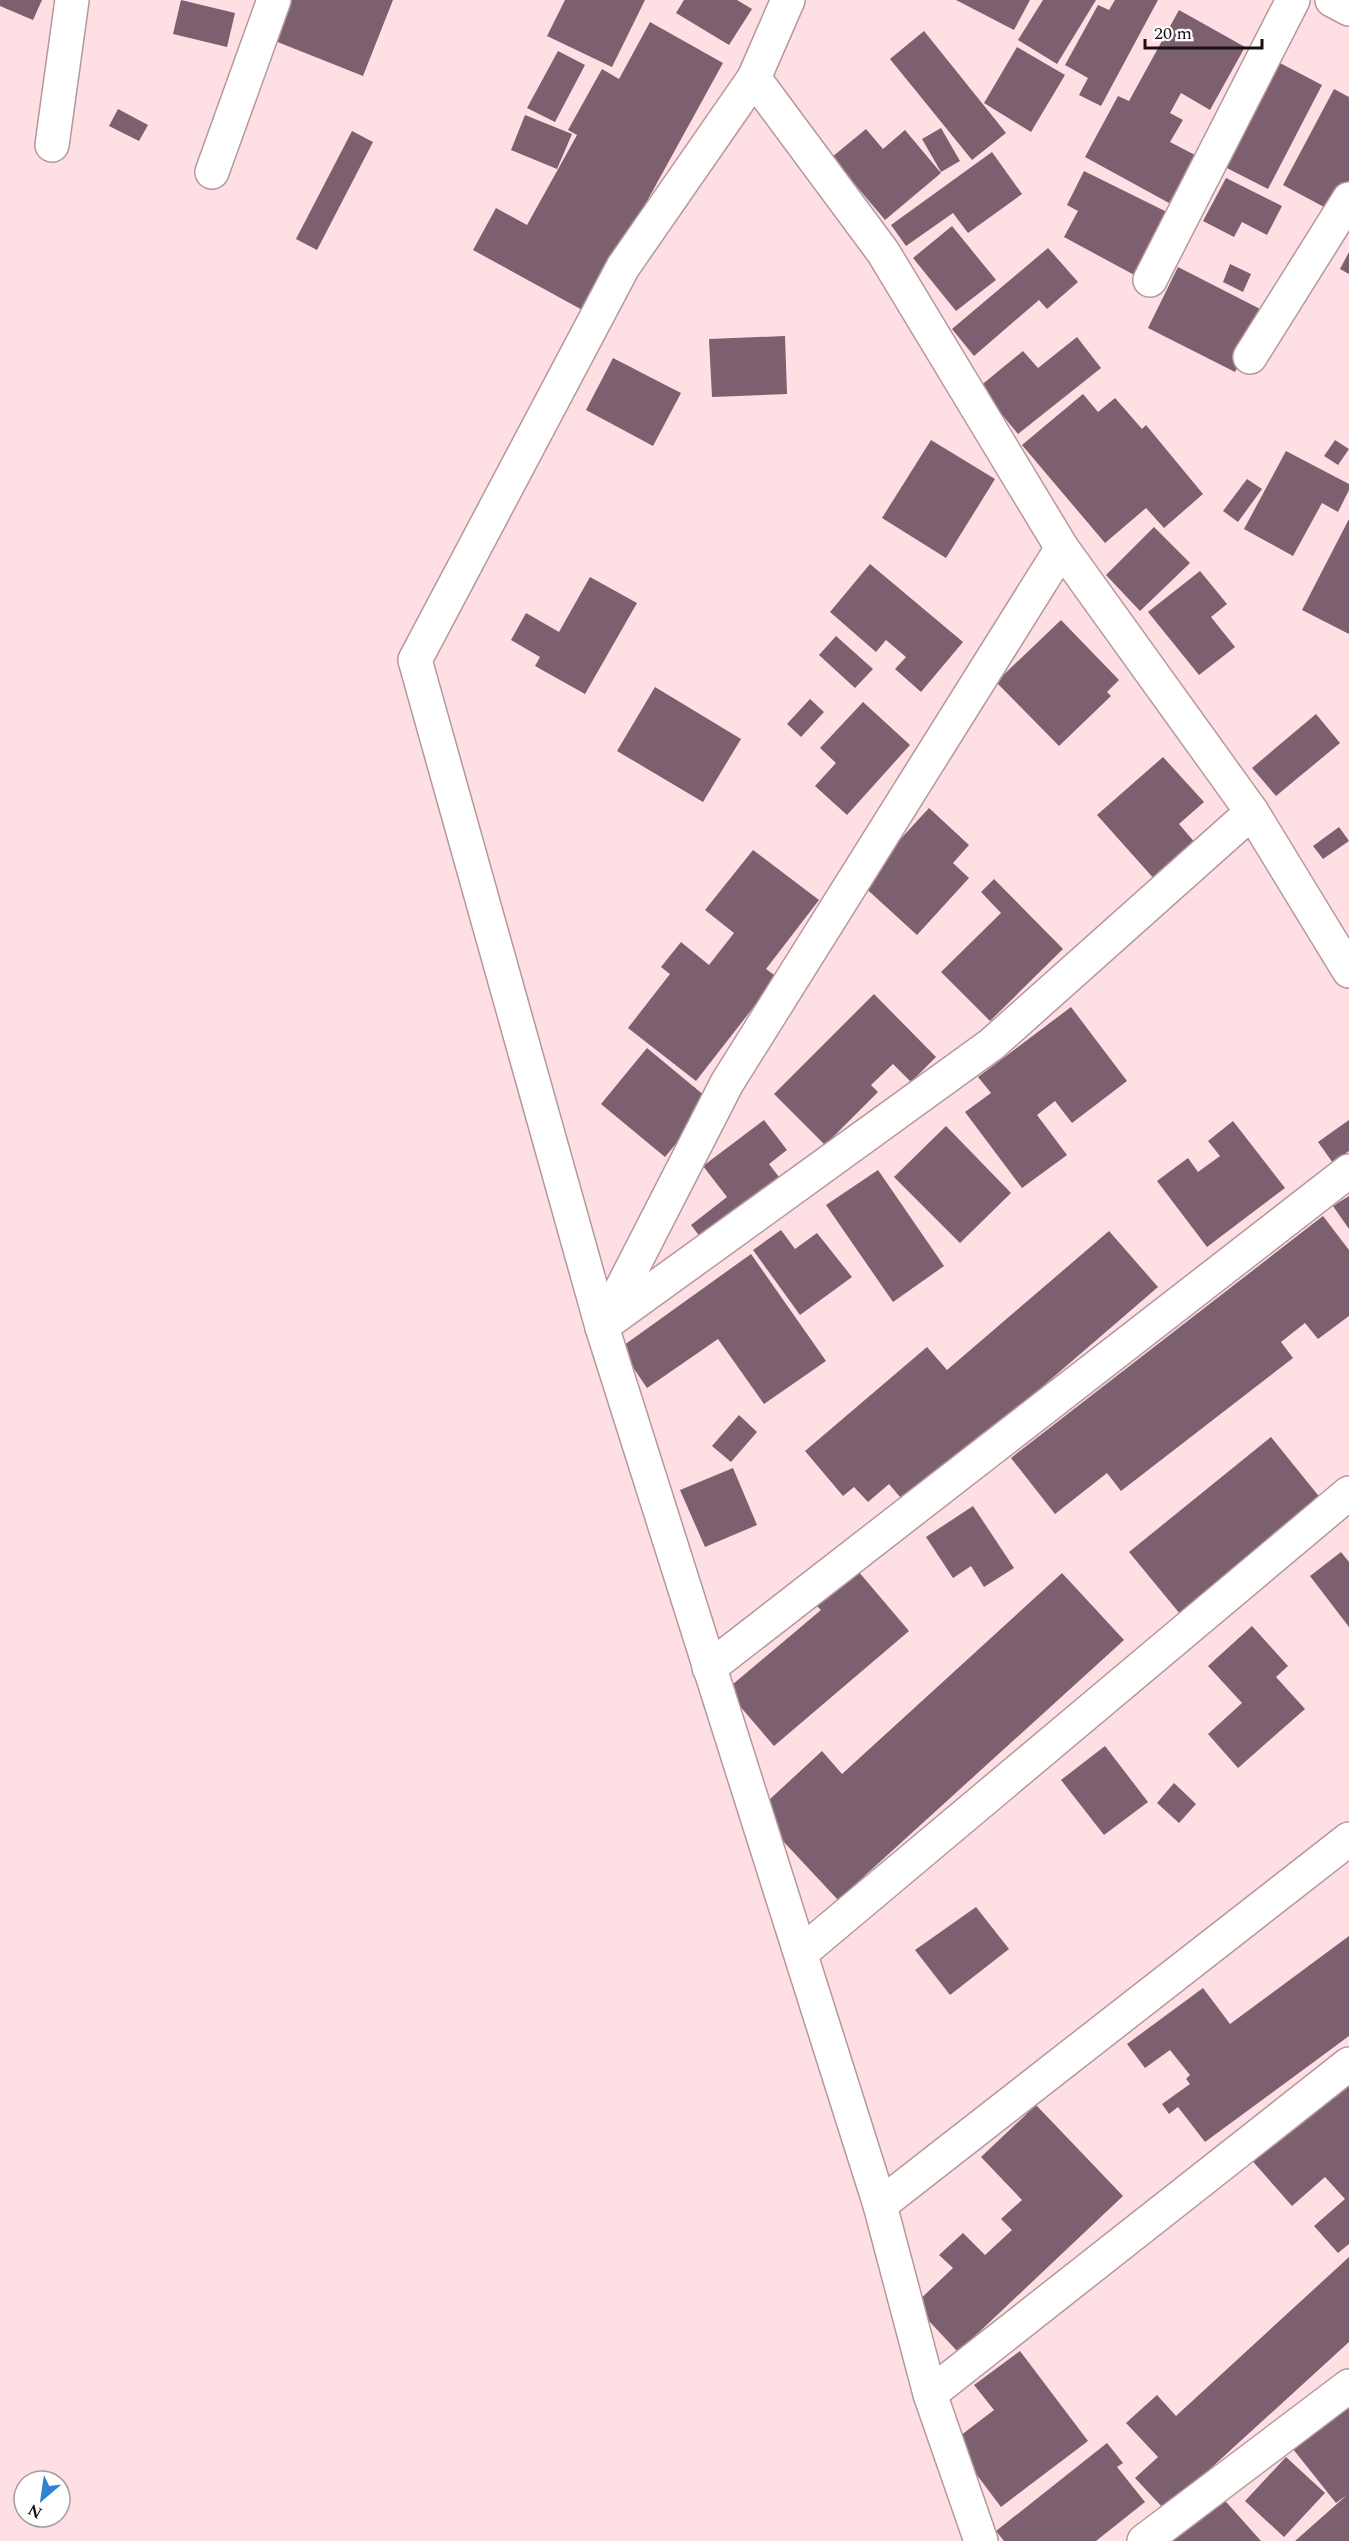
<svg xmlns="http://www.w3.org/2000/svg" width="1349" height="2541" font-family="Spectral,serif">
<rect width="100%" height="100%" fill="#fedfe3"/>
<g fill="#7c606f">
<polygon points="0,0 42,0 33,20 0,6"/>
<polygon points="181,0 235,13 227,47 173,34"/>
<polygon points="280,0 393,0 363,76 265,37"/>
<polygon points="565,0 645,0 612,67 547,36"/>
<polygon points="684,0 737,0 752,9 729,45 676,13"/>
<polygon points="956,0 1030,0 1014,30"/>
<polygon points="1043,0 1096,0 1057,64 1018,40"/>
<polygon points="1115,0 1158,0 1101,106 1079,95 1088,78 1065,65 1098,5 1109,10"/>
<polygon points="1179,10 1245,47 1210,110 1181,93 1170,113 1183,120 1170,142 1195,155 1169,203 1085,157 1118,96 1129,101"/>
<polygon points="650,22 723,63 586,312 473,250 496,208 527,225 577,135 568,130 602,69 619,79"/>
<polygon points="924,31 1006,133 972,160 890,59"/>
<polygon points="1017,47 1065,75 1031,132 984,103"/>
<polygon points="558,51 585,65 555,122 527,108"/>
<polygon points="1265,55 1322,85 1268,189 1217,163"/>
<polygon points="1334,89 1349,97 1349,192 1337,214 1283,185"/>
<polygon points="118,109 148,125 139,141 109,126"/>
<polygon points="525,115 572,134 557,169 511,150"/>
<polygon points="941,128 960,161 941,172 922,139"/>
<polygon points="866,129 883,149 905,130 941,173 885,220 832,157"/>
<polygon points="352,131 373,142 317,250 296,239"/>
<polygon points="992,152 1022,194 968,233 953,213 906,246 891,225"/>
<polygon points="1084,171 1171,214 1138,277 1064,237 1078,211 1067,205"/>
<polygon points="1226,178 1282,206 1267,235 1242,222 1234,237 1203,221"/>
<polygon points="952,226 996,280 956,311 913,258"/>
<polygon points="1048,248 1078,282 1047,309 1039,300 974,356 952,329"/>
<polygon points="1349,252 1349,274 1340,269"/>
<polygon points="1230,264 1251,274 1243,292 1223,282"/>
<polygon points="1178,267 1266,312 1235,372 1148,328"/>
<polygon points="785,336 787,394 712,397 709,339"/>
<polygon points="1077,337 1101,368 1018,434 979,387 1023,351 1038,368"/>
<polygon points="613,358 681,393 653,446 586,410"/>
<polygon points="1083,394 1098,412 1115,398 1142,429 1146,425 1203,494 1164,528 1146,508 1105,543 1022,445"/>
<polygon points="931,440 995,479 946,558 882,518"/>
<polygon points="1335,440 1349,449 1338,465 1324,456"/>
<polygon points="1286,451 1349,484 1349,490 1338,512 1322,503 1293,556 1244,529"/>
<polygon points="1247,479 1262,489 1238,522 1223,511"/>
<polygon points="1349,519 1349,634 1302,610"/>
<polygon points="1154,527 1190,563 1140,611 1106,575"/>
<polygon points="870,564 963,642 921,692 895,669 906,657 886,640 876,652 830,612"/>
<polygon points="1200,571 1227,604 1211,617 1235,647 1199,675 1148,612"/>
<polygon points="590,577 637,603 585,694 535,666 540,657 511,640 526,613 559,632"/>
<polygon points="1061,620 1119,680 1107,692 1111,696 1059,746 996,682"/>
<polygon points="836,636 873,669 855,688 819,655"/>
<polygon points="655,687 741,739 703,802 617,751"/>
<polygon points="810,699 824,712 801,737 787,724"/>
<polygon points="863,702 910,745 847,815 815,786 836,763 820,748"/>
<polygon points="1316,714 1340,743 1276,796 1252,768"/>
<polygon points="1163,757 1204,802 1179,824 1197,845 1156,881 1097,815"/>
<polygon points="929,808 969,845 953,863 969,878 917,935 860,883"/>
<polygon points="1339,827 1349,841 1323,859 1313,846"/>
<polygon points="753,850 819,900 766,969 777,977 696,1081 628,1028 670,974 661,967 681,942 709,965 734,933 705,910"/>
<polygon points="994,879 1063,949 990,1021 941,972 1001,913 981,892"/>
<polygon points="874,994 936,1057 911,1082 893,1064 871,1085 878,1092 825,1145 774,1094"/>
<polygon points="1071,1007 1127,1081 1072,1123 1055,1101 1037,1115 1067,1155 1022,1188 965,1112 991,1093 978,1077"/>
<polygon points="647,1048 711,1101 665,1157 601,1104"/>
<polygon points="764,1120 787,1150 769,1164 786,1186 707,1246 691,1225 727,1197 703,1166"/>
<polygon points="1349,1120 1349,1151 1333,1163 1318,1142"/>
<polygon points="1233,1121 1285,1188 1207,1247 1157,1181 1188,1158 1198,1172 1220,1156 1208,1141"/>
<polygon points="946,1126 1011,1193 960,1243 894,1177"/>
<polygon points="878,1170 944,1266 893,1302 826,1205"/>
<polygon points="1349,1196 1349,1229 1333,1206"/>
<polygon points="1323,1216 1349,1250 1349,1316 1318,1339 1305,1323 1281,1342 1293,1358 1121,1491 1107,1473 1055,1514 1011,1458"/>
<polygon points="781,1230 795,1249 817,1233 852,1277 800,1315 753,1250"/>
<polygon points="1109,1231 1158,1287 906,1504 889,1484 868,1502 854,1487 843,1496 805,1451 927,1347 947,1370"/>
<polygon points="751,1254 826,1361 764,1404 718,1339 647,1388 620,1348"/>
<polygon points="739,1415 757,1432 731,1462 712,1446"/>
<polygon points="1271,1437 1326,1505 1185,1620 1129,1552"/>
<polygon points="733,1468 757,1525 705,1547 680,1490"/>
<polygon points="973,1506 1014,1568 984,1587 971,1566 953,1578 926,1537"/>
<polygon points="1341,1552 1349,1562 1349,1627 1310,1576"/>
<polygon points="858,1571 909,1631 774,1746 726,1690 821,1610 817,1606"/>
<polygon points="1062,1573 1124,1640 838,1900 756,1812 822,1751 842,1774"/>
<polygon points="1252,1626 1288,1666 1276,1677 1305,1709 1238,1768 1208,1734 1242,1703 1208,1666"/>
<polygon points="1105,1746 1148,1802 1104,1835 1061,1780"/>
<polygon points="1174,1783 1196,1804 1179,1823 1157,1803"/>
<polygon points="976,1907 1009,1949 950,1995 915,1950"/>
<polygon points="1349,1936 1349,2036 1205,2142 1178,2107 1169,2114 1162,2104 1190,2084 1186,2079 1190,2075 1170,2050 1145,2068 1127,2044 1203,1988 1230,2024"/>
<polygon points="1349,2070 1349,2244 1338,2253 1314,2226 1345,2199 1325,2177 1292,2206 1249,2157"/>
<polygon points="1036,2105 1123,2196 958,2352 914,2305 953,2268 939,2255 963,2233 985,2255 1012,2230 1001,2219 1022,2200 981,2157"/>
<polygon points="1349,2257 1349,2342 1165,2510 1135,2478 1158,2457 1126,2423 1157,2395 1176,2416"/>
<polygon points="1020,2351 1088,2441 1001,2507 952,2442 994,2410 974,2385"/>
<polygon points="1349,2404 1349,2541 1295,2541 1347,2495 1336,2503 1293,2449"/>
<polygon points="1107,2443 1123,2463 1117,2467 1145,2502 1096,2541 1004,2541 996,2531"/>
<polygon points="1286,2457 1325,2493 1284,2537 1245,2501"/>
<polygon points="1219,2494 1261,2541 1165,2541"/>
</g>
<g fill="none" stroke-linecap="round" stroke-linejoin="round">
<g stroke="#b5989c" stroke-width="36">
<g id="street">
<polyline points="788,0 754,78 623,267 415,660 602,1327 880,2205 930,2394 981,2541"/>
<polyline points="754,78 883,252 1062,548 1252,812 1349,971"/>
<polyline points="52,145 72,0"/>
<polyline points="212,172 274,0"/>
<polyline points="1150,280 1293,0"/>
<polyline points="1250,357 1349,199"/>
<polyline points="608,1322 992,1044 1252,812"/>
<polyline points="602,1327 727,1083 1062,548"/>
<polyline points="709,1668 1349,1171"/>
<polyline points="801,1953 1349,1493"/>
<polyline points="880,2205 1349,1839"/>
<polyline points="930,2394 1349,2064"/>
<polyline points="1144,2541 1349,2386"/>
</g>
</g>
<g stroke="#b5989c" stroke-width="36">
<polyline id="secondary" points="1332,0 1349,9"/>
</g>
<use href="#street" stroke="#fff" stroke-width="33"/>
<use href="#secondary" stroke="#fff" stroke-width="33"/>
</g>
<g transform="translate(42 2499) rotate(209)"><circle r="28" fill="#ffffff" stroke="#a39fa0" stroke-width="1.5"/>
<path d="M0-4.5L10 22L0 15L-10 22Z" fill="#3183d2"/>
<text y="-9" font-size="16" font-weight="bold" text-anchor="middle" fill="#1a1012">N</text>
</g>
<path d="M1145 39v9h117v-9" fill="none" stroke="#1a1012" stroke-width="3"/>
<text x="1154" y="39" font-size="18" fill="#1a1012" stroke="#ffffff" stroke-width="4.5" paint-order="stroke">20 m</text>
</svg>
